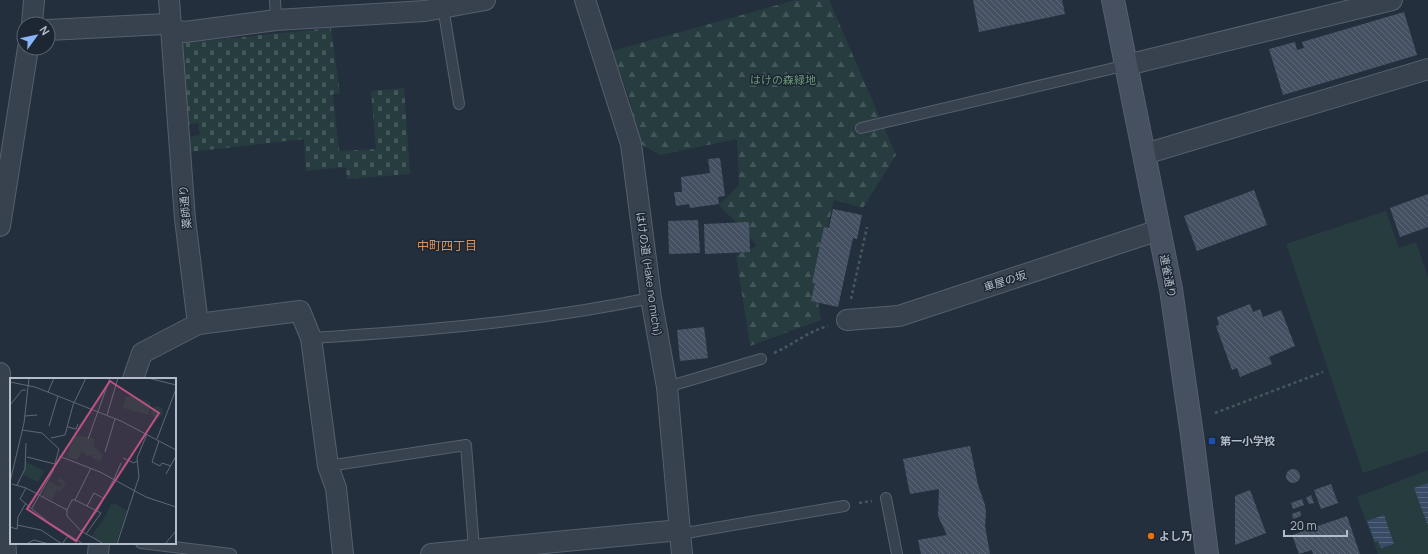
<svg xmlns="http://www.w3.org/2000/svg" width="1428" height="554" font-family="Manrope,'Noto Sans JP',sans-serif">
<defs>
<pattern id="forest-firs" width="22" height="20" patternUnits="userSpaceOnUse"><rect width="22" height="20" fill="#263c3f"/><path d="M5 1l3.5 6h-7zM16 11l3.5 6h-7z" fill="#435659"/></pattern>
<pattern id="cemetery-stones" width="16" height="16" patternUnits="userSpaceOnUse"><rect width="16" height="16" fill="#263c3f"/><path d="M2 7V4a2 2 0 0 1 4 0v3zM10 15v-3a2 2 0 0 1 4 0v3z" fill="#435659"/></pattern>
<pattern id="water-rules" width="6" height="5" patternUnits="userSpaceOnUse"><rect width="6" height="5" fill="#394c67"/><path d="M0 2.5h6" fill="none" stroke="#53647b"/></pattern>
<pattern id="building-back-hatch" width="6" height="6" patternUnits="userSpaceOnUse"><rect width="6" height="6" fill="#455162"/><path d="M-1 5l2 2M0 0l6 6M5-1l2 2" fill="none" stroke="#5d6877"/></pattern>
</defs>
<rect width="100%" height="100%" fill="#242f3e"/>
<polygon fill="url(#forest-firs)" points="795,0 829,0 896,155 863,208 834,200 815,284 821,320 750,346 736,255 757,246 746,232 719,205 739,185 737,139 660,155 639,143 629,97 612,51"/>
<polygon fill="url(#cemetery-stones)" points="331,28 340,94 333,94 339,151 376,149 371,91 404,88 410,174 347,179 346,167 306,171 304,139 190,152 189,137 200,135 198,123 186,125 179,53 184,43"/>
<g fill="#263c3f">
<polygon points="1386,211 1399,248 1416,242 1428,277 1428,451 1363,473 1286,244"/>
<polygon points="1428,470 1428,554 1378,554 1357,497"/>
</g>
<g fill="url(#water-rules)">
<polygon points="1428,483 1428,526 1414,488"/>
<polygon points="1384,515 1394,544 1381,548 1378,541 1375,542 1367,521"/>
</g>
<g fill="url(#building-back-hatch)">
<polygon points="973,0 1062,0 1065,14 979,32"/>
<polygon points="1404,12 1417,55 1283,95 1269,49 1295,42 1297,50 1304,48 1302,42"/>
<polygon points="720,158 725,196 718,197 719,204 690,208 689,204 676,206 674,192 682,192 681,177 710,173 708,159"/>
<polygon points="1254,190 1267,225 1197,251 1184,216"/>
<polygon points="1428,194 1428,227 1400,237 1390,208"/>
<polygon points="833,209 862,215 857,239 853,238 838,307 811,301 815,283 812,283 824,227 829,228"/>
<polygon points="698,220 700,253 669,254 668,221"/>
<polygon points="749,222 750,252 705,254 704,224"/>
<polygon points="1250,304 1253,312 1260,309 1263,317 1281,310 1295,346 1269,357 1272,364 1240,377 1237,368 1232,370 1216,326 1219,325 1217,317"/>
<polygon points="704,327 708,358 680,361 677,330"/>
<polygon points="970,446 978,485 985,505 986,513 985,526 990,554 921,554 918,540 947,535 938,516 939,489 910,494 903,459"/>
<circle cx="1293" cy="476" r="7"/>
<polygon points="1331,484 1338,503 1321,509 1314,490"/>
<polygon points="1250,490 1266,533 1235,545 1235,496"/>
<polygon points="1311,495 1314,503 1309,504 1306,498"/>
<polygon points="1302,499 1304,505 1293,509 1291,503"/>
<polygon points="1300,511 1301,516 1293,519 1292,514"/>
<polygon points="1347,516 1360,554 1313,554 1312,550 1299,554 1292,535"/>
</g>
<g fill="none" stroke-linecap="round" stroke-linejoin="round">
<g stroke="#565f6c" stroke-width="12">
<g id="lane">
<polyline points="275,0 276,20"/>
<polyline points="443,7 459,104"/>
<polyline points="861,128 1127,65"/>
<path d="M 311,338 C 425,331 539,321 651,298"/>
<polyline points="667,387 761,359"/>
<polyline points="328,466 466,445 474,549"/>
<polyline points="886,498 897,554"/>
<polyline points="680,534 844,506"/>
<polyline points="141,543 231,554"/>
</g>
</g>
<g stroke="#565f6c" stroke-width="22">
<g id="street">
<polyline points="585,0 631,144 651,298 667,387 682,554"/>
<polyline points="32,24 34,0"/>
<polyline points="48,30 165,24 178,31 185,32 276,20 425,11 485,0"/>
<polyline points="1127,65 1392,0"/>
<polyline points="1145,154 1428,69"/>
<polyline points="0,226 28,48"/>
<polyline points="847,320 899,316 1159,230"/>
<polyline points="198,324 300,311 311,338 328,466 336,488 343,554"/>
<polyline points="0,373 1,466 6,554"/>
<polyline points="133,379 142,353 198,324 185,219 169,0"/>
<polyline points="98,554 99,543"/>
<polyline points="431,554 680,530"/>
</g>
</g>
<g stroke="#565f6c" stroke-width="24">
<polyline id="secondary" points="1113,0 1171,289 1192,435 1207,554"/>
</g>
<g stroke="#44595c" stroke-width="2.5" stroke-dasharray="3 3" stroke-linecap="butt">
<polyline points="851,299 867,227"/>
<path d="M 774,353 C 794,344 807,332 828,326"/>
<polyline points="1215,413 1323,372"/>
<polyline points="859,503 872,501"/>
</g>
<use href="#lane" stroke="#38414e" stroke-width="10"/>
<use href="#street" stroke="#38414e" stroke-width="20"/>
<use href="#secondary" stroke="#465061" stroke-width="22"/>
</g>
<rect fill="#1a4fb4" stroke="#1d2633" stroke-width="1.5" x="1208" y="437" width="8" height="8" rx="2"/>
<circle fill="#e8710a" stroke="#1d2633" stroke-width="1.5" cx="1151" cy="536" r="4"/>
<g text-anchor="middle" stroke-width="3" stroke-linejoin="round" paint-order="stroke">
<g font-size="11" fill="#6b9a76" stroke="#1d2633">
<text x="783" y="84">はけの森緑地</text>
</g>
<g font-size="11" fill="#b4bcc9" stroke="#1d2633">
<text transform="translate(185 207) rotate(-95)" y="4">薬師通り</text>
<text transform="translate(649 274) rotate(82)" y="4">はけの道 (Hake no michi)</text>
<text transform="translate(1168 276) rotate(79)" y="4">連雀通り</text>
<text transform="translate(1005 281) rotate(-18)" y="4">車屋の坂</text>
</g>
<g font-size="11" font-weight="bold" fill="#b4bcc9" stroke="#1d2633" text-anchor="start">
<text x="1220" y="445">第一小学校</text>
<text x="1159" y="540">よし乃</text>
</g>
<g font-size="12" fill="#d59563" stroke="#1d2633">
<text x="447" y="250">中町四丁目</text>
</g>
</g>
<g transform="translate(10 378)">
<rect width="166" height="166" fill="#242f3e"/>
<path d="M 64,57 L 83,60 L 85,66 L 83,68 L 93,76 L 91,84 L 82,80 L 83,77 L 77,78 L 72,73 L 67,82 L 57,79 ZM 101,126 L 106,126 L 117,133 L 106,166 L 96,166 L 81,159 L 95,139 Z" fill="#263c3f"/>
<path d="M 48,100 L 56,104 L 53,110 L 50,113 L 47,112 L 42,122 L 32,118 L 39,103 L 50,109 L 52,106 L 47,103 Z" fill="#263c3f"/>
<path d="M 121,18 L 141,24 L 138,37 L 113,30 L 116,19 ZM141 34a6 6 0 1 1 12 0a6 6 0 1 1-12 0ZM 16,84 L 34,93 L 28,104 L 13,97 Z" fill="#263c3f"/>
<path fill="none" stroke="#5e6776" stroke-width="1" d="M 138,0 L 166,7M 0,4 L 25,9 L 111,43 L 166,72M 38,14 L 44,0M 0,27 L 12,12 L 16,12M 97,37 L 108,0M 15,38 L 27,37M 39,48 L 48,18M 58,49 L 66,51 L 68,46M 12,52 L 32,55 L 49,71 L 43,93 L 22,130M 41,60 L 55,57 L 63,27 L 76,0M 78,61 L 100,0M 147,61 L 166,11M 149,63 L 142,84 L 150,88 L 152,85 L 161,88M 95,74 L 105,41M 49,78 L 90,94 L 136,119 L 166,129M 17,79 L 45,86M 113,80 L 124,85 L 127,83M 156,96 L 166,78M 104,101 L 111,85M 0,104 L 14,45 L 19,0M 2,106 L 16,110 L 57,132 L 57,138 L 71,153 L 94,166M 7,107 L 15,91 L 16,65M 16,110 L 10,121 L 38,144 L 73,166M 65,122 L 91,135 L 76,156M 77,128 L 84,115 L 93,120M 57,132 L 62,122 L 65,122 L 81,90M 7,147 L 31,152 L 52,166 L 58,158M 0,149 L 7,151 L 8,139 L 16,125M 71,153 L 87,133 L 104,101M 18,165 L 24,162 L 39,166M 11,166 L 30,166M 107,166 L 129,99 L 127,80 L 137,56M 155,166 L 166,153"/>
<path fill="#bd5182" fill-opacity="0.15" stroke="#bd5182" stroke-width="2" d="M 100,3 L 149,35 L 66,163 L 17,131 Z"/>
<rect width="166" height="166" fill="none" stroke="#b4bcc9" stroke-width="2"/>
</g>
<g transform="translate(36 36) rotate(57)"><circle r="19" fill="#1d2633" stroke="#59626f"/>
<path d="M0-3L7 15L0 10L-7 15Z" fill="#8ab4f8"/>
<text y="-6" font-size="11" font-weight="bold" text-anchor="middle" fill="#b4bcc9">N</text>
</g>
<path d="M1284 530v6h63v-6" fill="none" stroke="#b4bcc9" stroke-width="2"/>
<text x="1290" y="530" font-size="12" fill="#b4bcc9" stroke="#1d2633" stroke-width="3" paint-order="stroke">20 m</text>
</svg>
